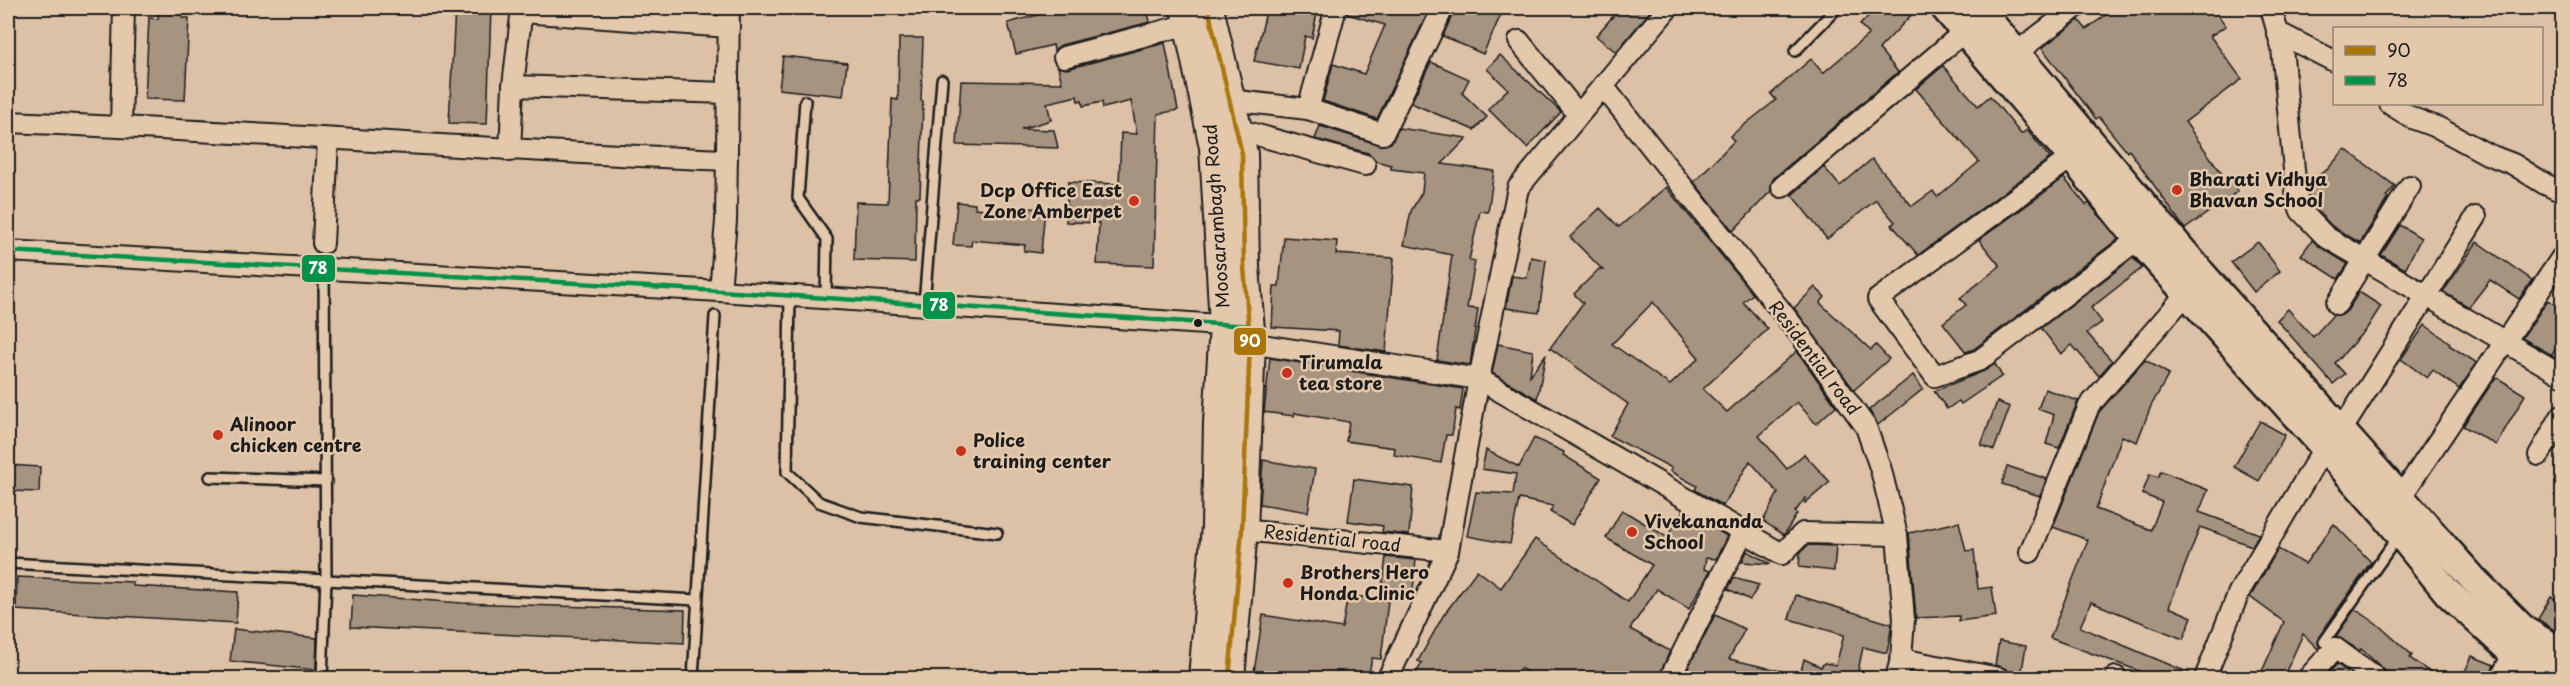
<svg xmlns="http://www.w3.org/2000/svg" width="2570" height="686" font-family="'Playpen Sans',sans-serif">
<rect width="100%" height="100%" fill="#dcc1a6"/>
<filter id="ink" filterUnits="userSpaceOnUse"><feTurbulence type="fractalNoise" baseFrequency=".0167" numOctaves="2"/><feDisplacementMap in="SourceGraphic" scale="12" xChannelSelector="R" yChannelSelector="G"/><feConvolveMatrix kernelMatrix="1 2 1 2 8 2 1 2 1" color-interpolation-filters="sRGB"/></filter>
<g filter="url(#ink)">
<g fill="#a69380" stroke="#1c1c1c" stroke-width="1.5" fill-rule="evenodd">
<polygon points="159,8 183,8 182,18 189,18 185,100 145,99 149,18 158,19"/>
<polygon points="455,8 491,8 487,124 449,123"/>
<polygon points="1063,8 1147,8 1150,22 1061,45 1054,50 1053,45 1016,54 1008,23"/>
<polygon points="1267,8 1318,8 1312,38 1305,36 1299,69 1254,61"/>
<polygon points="1348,8 1430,8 1377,119 1323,101 1333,64 1364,74 1385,25 1347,14"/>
<polygon points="1455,8 1504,8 1483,54 1443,36"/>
<polygon points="1620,8 1653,8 1616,52 1596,36"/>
<polygon points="1876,8 1918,8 1879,49 1898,72 1774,178 1771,184 1771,191 1733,231 1694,182 1734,141 1730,136 1776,100 1771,94 1811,59 1823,73 1869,34 1860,25"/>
<polygon points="2116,8 2213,8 2226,26 2210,36 2242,79 2185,122 2225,178 2227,177 2238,191 2185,229 2129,150 2127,152 2099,117 2096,119 2042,48 2079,20 2086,29"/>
<polygon points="899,38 923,38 921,101 923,101 920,197 916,197 915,262 854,260 856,202 888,203 892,99 898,100"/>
<polygon points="1165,43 1178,110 1158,114 1154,266 1097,264 1099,223 1066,222 1068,182 1119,184 1121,133 1137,134 1131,101 1103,108 1102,102 1083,106 1082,100 1078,101 1077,96 1047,103 1051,120 1021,129 1054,130 1058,148 957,145 961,81 1062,83 1058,67 1067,69"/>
<polygon points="1500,55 1561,112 1527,148 1488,109 1508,89 1487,69"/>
<polygon points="783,56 847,63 843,96 779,89"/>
<polygon points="1431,62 1469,79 1462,93 1487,117 1474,130 1411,103"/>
<polygon points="1943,66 1978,106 1990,96 2021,134 2027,130 2050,158 1918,255 1892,225 1895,222 1876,200 1827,239 1792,195 1824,167 1840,186 1872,159 1912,206 1933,191 1937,197 1979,162 1916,89"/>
<polygon points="1320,126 1380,145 1391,143 1399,128 1467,138 1442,164 1494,171 1488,212 1480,211 1469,260 1475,261 1467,308 1478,309 1470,365 1437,360 1452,255 1404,245 1411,211 1422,192 1424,173 1391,169 1391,165 1376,161 1368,153 1315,139"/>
<polygon points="2345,149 2395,186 2386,197 2388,198 2360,243 2333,227 2311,205 2309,197 2307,182 2327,170"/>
<polygon points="2064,178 2086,205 2089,203 2118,239 1974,349 1966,352 1943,323 1966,305 1960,298 2000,266 1979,240"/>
<path d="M 1666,187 L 1753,294 L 1743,302 L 1768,329 L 1703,389 L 1727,412 L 1797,351 L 1836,406 L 1816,424 L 1797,402 L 1759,436 L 1787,469 L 1804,454 L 1830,482 L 1805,503 L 1806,497 L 1795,512 L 1797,514 L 1784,535 L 1763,521 L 1778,493 L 1750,461 L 1723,506 L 1695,490 L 1697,486 L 1670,471 L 1672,468 L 1610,436 L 1628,404 L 1550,348 L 1583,303 L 1574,294 L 1599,269 L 1603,270 L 1570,237 L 1600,208 L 1619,227 ZM 1653,302 L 1699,358 L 1670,385 L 1612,344 Z"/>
<polygon points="957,202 975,204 975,208 1026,213 1027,208 1045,209 1041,253 1024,251 1025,245 972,240 971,246 953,245"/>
<polygon points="2400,225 2421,238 2405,269 2381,255"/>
<polygon points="1284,237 1337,241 1336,254 1394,258 1386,352 1338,345 1339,331 1272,327 1274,286 1279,286"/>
<polygon points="2312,240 2320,247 2348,264 2338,279 2301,255"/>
<polygon points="2258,242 2280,271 2254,292 2231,262"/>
<polygon points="2477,242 2532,280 2519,299 2490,280 2469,307 2443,292"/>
<polygon points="1531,257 1546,260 1539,313 1506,308 1512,276 1527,278"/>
<polygon points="2133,258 2142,268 2091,308 2102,322 2087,333 2112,361 2099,376 2072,345 2061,354 2041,328"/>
<polygon points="1815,287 1825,297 1820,303 1871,350 1876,345 1889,359 1854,390 1794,308"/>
<polygon points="2359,292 2381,306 2367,328 2335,363 2345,374 2333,384 2277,320 2288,309 2313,337 2333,315 2342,315 2347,311"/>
<polygon points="2548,300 2562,309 2562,338 2552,355 2522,338"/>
<polygon points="2425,325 2450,343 2449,345 2477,363 2459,389 2433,370 2427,378 2401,359"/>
<polygon points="1498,344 1533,351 1530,376 1546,354 1537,399 1492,373"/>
<polygon points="1270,358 1463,389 1460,410 1456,409 1452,435 1446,435 1441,463 1394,455 1395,448 1346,441 1349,422 1294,413 1294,416 1264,412"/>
<polygon points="2145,360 2169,374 2151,406 2137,442 2122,436 2096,509 2151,530 2162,502 2142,494 2150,474 2158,477 2161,471 2208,490 2199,512 2259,534 2252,546 2200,527 2169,607 2192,617 2183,639 2091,602 2080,627 2194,675 2193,678 2158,678 2050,638 2088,540 2053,527 2099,412"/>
<polygon points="1995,364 2002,376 1961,404 1959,401 1947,409 1934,391 1984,371"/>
<polygon points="1913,375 1923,389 1878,425 1869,410"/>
<polygon points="2496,377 2525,395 2496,445 2463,426"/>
<polygon points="2045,389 2078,401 2059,448 2046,444 2054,415 2038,409"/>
<polygon points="1997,402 2010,407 1994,450 1981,445"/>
<polygon points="2260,421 2285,435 2259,481 2234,467"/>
<polygon points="1534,438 1564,452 1563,455 1601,478 1572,525 1550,512 1553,506 1519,499 1510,544 1467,536 1476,492 1513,494 1516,474 1482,469 1486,450 1519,467"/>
<polygon points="1263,460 1315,469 1308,512 1260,504"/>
<polygon points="8,465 40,467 39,492 8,491"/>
<polygon points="2007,466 2047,479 2040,496 2002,484"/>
<polygon points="1354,479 1413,487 1409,535 1382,532 1383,526 1348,521"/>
<polygon points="1622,510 1667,537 1683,511 1727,536 1716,559 1706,558 1704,569 1710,571 1689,609 1657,589 1630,629 1670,651 1658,678 1537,678 1520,668 1513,678 1413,678 1422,663 1418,661 1443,616 1477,570 1501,588 1535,539 1628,602 1652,565 1606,538"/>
<polygon points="1959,522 1966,551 1974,550 1978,589 1992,587 1996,616 1959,621 1959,616 1916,618 1909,533"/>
<polygon points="2334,524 2371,562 2318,638 2320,647 2318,649 2303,634 2283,678 2259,678 2284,622 2250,597 2278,549 2305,564"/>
<polygon points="1808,545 1836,546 1834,571 1799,567 1800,553"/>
<polygon points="1747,551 1771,564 1742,562"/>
<polygon points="1386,557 1416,560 1413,590 1382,587"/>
<polygon points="17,577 133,582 133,586 238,592 236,623 16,610"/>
<polygon points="1734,578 1759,585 1750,600 1728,589"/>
<polygon points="353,595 462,603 685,610 684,643 351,627"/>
<polygon points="1348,595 1388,601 1381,659 1372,658 1368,678 1253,678 1263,615 1342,628"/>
<polygon points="1796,595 1892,624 1887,653 1863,647 1858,671 1866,673 1865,678 1813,678 1800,675 1804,659 1821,667 1824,663 1836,665 1844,635 1789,619"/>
<polygon points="2551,597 2562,604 2562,635 2538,619"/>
<polygon points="2355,609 2376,623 2412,655 2410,658 2438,678 2393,678 2361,649 2360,651 2336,636"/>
<polygon points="1715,615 1745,629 1729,659 1786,672 1786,678 1683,678"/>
<polygon points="234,629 317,638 316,670 230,661"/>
<polygon points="1999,641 2026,646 2021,676 2010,674 2006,669 1995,665"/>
<polygon points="2472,656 2494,665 2489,678 2462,678"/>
<polygon points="2337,664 2347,672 2343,678 2324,678"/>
</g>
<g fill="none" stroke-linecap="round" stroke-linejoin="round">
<g stroke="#1c1c1c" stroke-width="14">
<g id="lane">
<polyline points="1795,51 1837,8"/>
<polyline points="805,101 798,198 827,239 826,298"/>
<polyline points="790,296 787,472 819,502 861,517 997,533"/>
<polyline points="924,305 942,80"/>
<polyline points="210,477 326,481"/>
<polyline points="8,563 697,600"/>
<polyline points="2324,642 2399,535"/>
<polyline points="322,678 326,579 324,268"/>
<polyline points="693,678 715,316"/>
</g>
</g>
<g stroke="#1c1c1c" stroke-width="24">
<g id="street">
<polyline points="2271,8 2282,48 2297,200 2301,211 2326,237 2562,375"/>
<polyline points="522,12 729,27"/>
<polyline points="2277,32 2334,61"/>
<polyline points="1519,41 1578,114"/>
<polyline points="2017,52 2075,8"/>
<polyline points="1064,57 1189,24"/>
<polyline points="513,86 727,93"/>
<polyline points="1603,86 1801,336 1866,427 1881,470 1897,535 1904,619 1901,659 1896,678"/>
<polyline points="1229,100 1308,109 1383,134 1443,8"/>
<polyline points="2390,104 2412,118 2439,128 2487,154 2513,164 2545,184 2562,192"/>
<polyline points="1308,109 1336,8"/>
<path d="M 8,122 C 247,131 487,150 727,160"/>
<polyline points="121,126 124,8"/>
<polyline points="1236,129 1365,165"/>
<polyline points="510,151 513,86 522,8"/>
<polyline points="2072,157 1878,299 1935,376 1980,360 2138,239"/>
<polyline points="1782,187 1965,31"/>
<polyline points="323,243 328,140"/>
<polyline points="8,251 720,291 1234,326"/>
<polyline points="720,291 726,221 729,8"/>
<polyline points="2337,304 2410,186"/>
<polyline points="1250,343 1479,379 1782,554 1803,533 1897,535"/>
<polyline points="2341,431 2476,217"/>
<polyline points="2539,455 2562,415"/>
<polyline points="2393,505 2400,498 2562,257"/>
<polyline points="1232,529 1448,551"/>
<polyline points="2030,552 2089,406 2187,293"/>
<polyline points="1901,659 1999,678"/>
<polyline points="1388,678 1448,551 1479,379 1518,188 1668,8"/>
<polyline points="1670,678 1743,532"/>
<polyline points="2116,678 2116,677"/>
<polyline points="2205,678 2239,592 2325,446"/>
<polyline points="2308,678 2335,648 2376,678"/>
<polyline points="2501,678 2519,642"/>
</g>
</g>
<g stroke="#1c1c1c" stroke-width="32">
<g id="secondary">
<polyline points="1945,8 2072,157 2138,239 2384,514 2448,593 2513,653 2552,678"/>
<polyline points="1978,8 2202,274 2473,579 2525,631 2562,653"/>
</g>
</g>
<g stroke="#1c1c1c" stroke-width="34">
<g id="primary">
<polyline points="1186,8 1215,147 1225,325 1219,423 1217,527 1204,678"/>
<polyline points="1208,8 1242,154 1244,267 1250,343 1242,530 1229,678"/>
</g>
</g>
<use href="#lane" stroke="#e4c8ac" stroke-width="9"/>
<use href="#street" stroke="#e4c8ac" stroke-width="20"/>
<use href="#secondary" stroke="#e4c8ac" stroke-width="27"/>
<use href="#primary" stroke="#e4c8ac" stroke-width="30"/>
<g stroke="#e4c8ac" stroke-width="9">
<polyline id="bus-1" points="1208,8 1242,154 1244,267 1250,343 1242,530 1229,678"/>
</g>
<g stroke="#e4c8ac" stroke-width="9">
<polyline id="bus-2" points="8,251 720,291 1249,326"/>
</g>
<use href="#bus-1" stroke="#aa760a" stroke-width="4.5"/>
<use href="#bus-2" stroke="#049149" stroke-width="4.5"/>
</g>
</g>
<g fill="#c8321e" stroke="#e4c8ac" stroke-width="2">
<circle cx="2177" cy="190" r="6"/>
<circle cx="1134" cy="201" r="6"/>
<circle cx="1287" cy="373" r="6"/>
<circle cx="218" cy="435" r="6"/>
<circle cx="961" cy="451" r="6"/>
<circle cx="1632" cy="532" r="6"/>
<circle cx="1288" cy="583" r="6"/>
</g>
<circle fill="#1c1c1c" stroke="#e4c8ac" stroke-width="2" cx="1198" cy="323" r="5"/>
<g text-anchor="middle" stroke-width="5" stroke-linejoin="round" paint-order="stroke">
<g font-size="18" font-weight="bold" fill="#1c1c1c" stroke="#e4c8ac" text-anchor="start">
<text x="2189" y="186">Bharati Vidhya<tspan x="2189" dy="21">Bhavan School</tspan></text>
<text x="1122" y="197" text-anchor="end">Dcp Office East<tspan x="1122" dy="21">Zone Amberpet</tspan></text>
<text x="1299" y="369">Tirumala<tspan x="1299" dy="21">tea store</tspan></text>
<text x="230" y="431">Alinoor<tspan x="230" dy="21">chicken centre</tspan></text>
<text x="973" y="447">Police<tspan x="973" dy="21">training center</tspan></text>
<text x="1644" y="528">Vivekananda<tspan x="1644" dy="21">School</tspan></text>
<text x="1300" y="579">Brothers Hero<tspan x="1300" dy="21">Honda Clinic</tspan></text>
</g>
<g font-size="18" fill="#1c1c1c" stroke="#e4c8ac">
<text transform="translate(1217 216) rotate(-94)" y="6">Moosarambagh Road</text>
<text transform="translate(1814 358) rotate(53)" y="6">Residential road</text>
<text transform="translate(1332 539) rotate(6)" y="6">Residential road</text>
</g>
</g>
<g stroke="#e4c8ac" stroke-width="2">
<rect x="301" y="254" width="35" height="29" rx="6" fill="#049149"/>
<rect x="922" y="291" width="34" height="29" rx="6" fill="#049149"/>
<rect x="1233" y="327" width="34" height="29" rx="6" fill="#aa760a"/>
</g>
<g font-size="16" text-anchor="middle" font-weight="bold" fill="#fff">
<text x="318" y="274">78</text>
<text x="939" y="311">78</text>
<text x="1250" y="347">90</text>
</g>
<rect width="2570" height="686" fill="none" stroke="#e4c8ac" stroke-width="30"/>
<rect x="15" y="15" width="2540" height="656" fill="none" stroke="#1c1c1c" stroke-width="2" filter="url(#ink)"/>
<rect x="2333" y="27" width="210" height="78" fill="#e4c8ac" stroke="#948372" stroke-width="1.5"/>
<rect x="2345" y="46" width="30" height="9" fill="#aa760a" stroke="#948372" stroke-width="1.5"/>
<text x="2387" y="57" font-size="18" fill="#1c1c1c">90</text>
<rect x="2345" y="76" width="30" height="9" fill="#049149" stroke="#948372" stroke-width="1.5"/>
<text x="2387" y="87" font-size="18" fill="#1c1c1c">78</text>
</svg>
